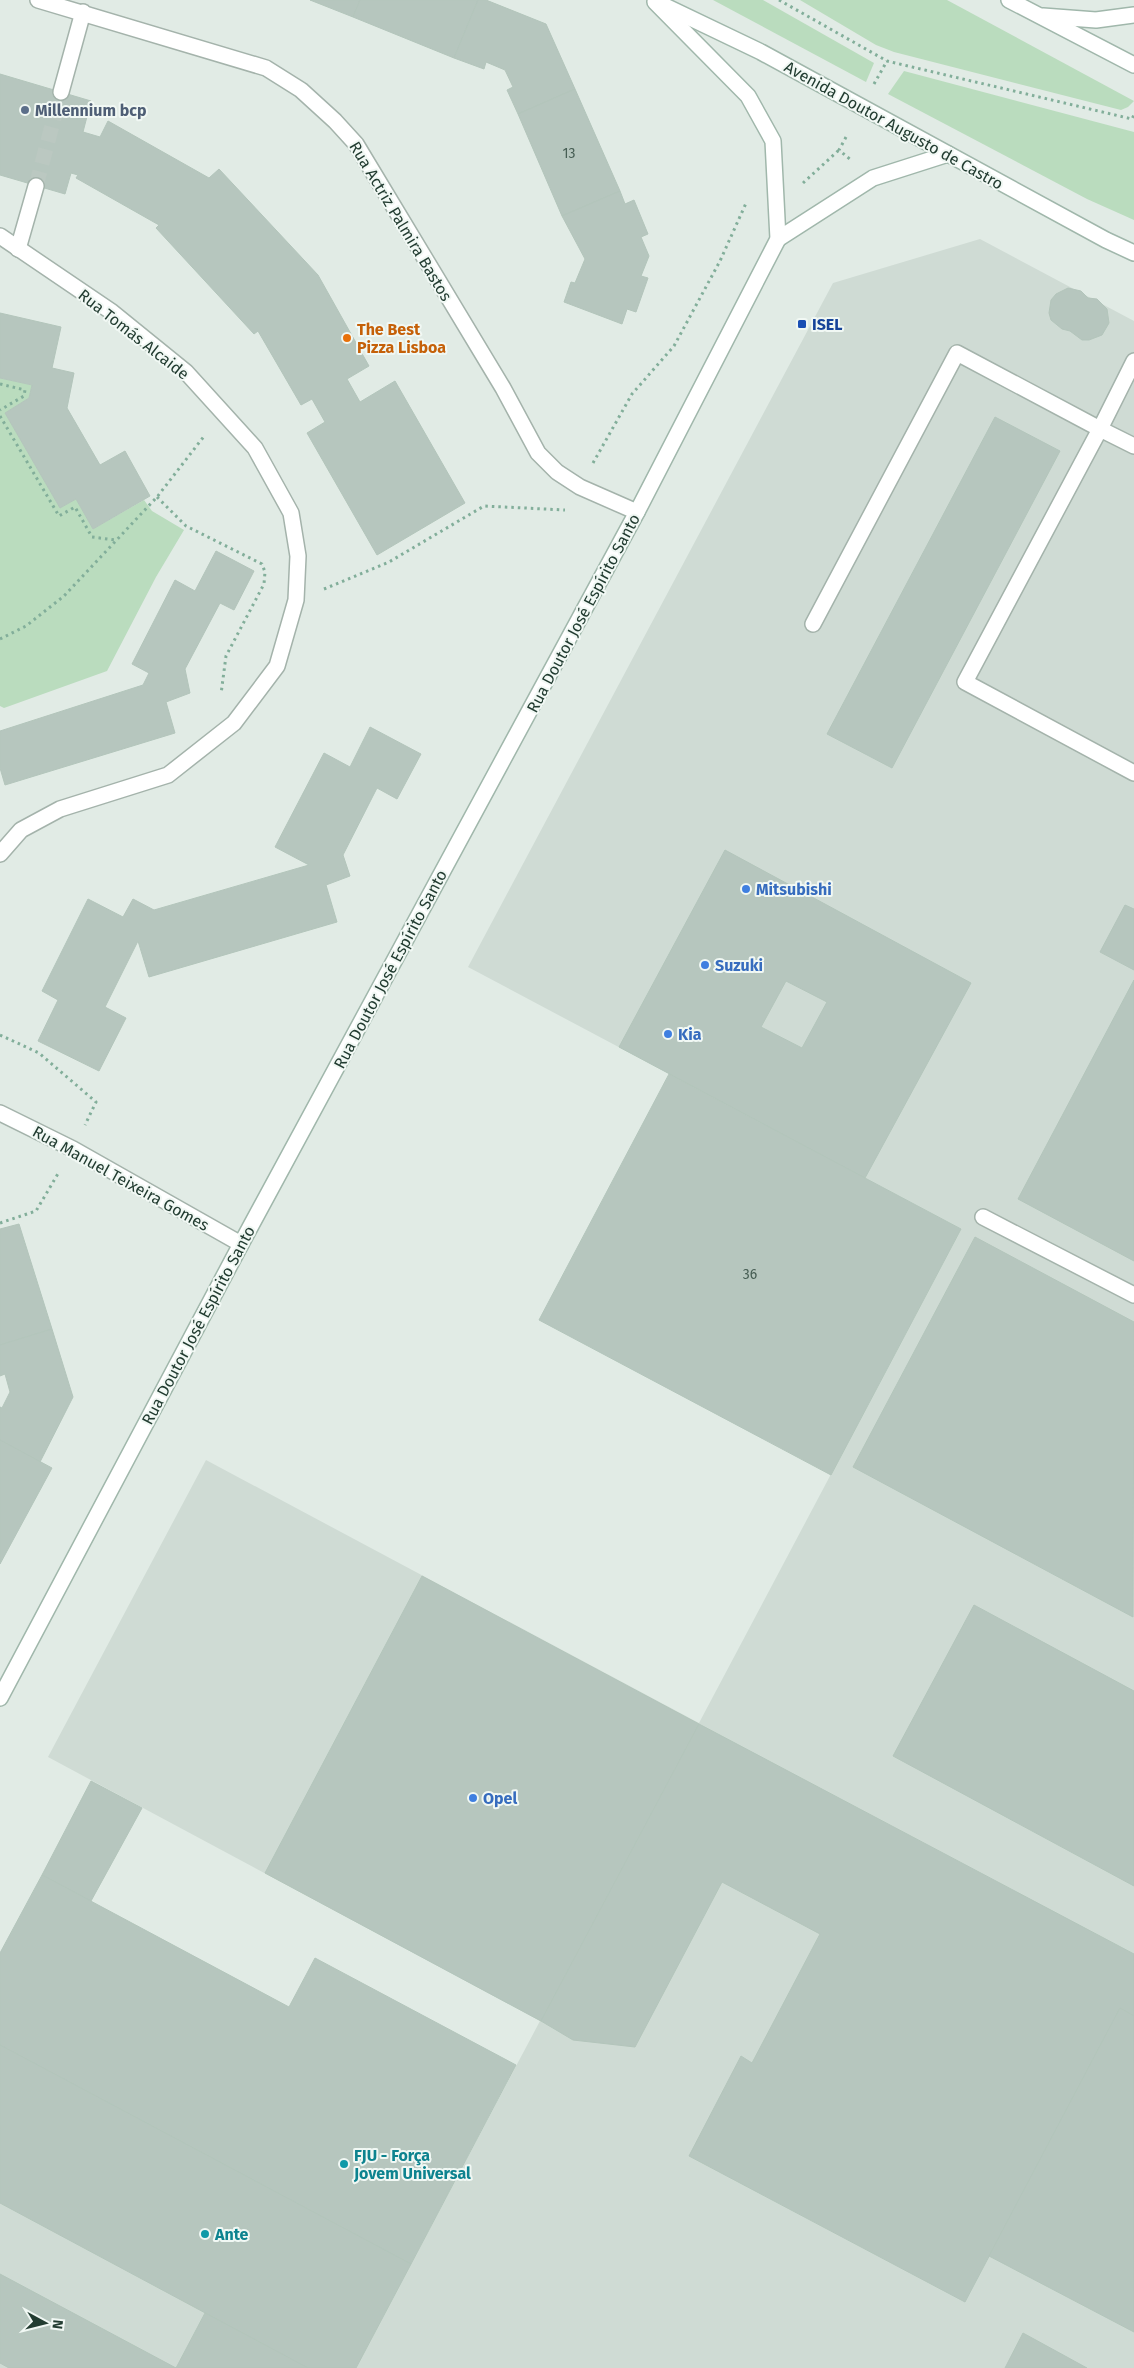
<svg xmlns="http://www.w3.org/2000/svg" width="1134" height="2368" font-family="'Fira Sans',sans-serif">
<rect width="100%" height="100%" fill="#e1ebe5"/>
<polygon fill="#cfdbd4" points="980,239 1134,321 1134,2368 0,2368 0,2045 411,2264 540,2021 48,1757 206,1460 699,1723 961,1229 468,967 833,283"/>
<g fill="#badcbe">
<polygon points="713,0 763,0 874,63 866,82"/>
<polygon points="800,0 947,0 1134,101 1128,107 1121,110 894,52 876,45"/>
<polygon points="904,71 1134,132 1134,220 1087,199 888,94"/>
<polygon points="0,378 32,385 29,398 5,413 60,508 76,499 93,529 144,500 152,511 184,530 156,577 107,671 4,708 0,706"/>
</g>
<g fill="#b6c6be" stroke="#b3c5bb" fill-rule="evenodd">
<polygon points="310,0 360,0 353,17"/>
<polygon points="360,0 478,0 454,58 353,17"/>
<polygon points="478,0 486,0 546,24 575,89 518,114 507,90 513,87 505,70 486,62 484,69 454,58"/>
<polygon points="0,74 91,101 83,132 100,137 108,121 209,178 219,169 318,275 369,366 347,379 360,402 395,381 465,503 377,555 307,433 325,422 312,399 301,405 258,331 254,334 156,228 159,225 76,178 78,175 71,173 65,194 0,175"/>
<polygon points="575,89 620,191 562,216 518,114"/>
<polygon points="620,191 625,204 634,200 648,234 641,237 649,256 641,276 648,278 636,312 627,309 622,324 564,302 571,282 575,283 585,259 562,216"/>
<polygon points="1068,288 1081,291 1088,298 1097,299 1107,309 1109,323 1102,335 1089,340 1082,340 1070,331 1062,329 1051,320 1049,313 1051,300 1056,294"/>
<polygon points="0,313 61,327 52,368 74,373 67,408 100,465 125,451 150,496 93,529 76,499 60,508 5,413 29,398 32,385 0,378"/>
<polygon points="995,417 1060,451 892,768 827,734"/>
<polygon points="216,551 254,571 234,610 220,603 185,669 190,693 166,702 175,733 5,785 0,768 0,731 143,685 149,673 132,664 175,580 195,591"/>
<polygon points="370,727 421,754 397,799 377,788 343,855 350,876 326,885 337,922 149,977 138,941 105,1007 126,1018 99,1071 38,1041 58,1000 42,991 88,899 123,917 133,899 154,910 309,865 275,847 324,753 350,767"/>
<path d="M 725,850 L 971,983 L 865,1178 L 619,1047 ZM 786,981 L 827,1002 L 802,1048 L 761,1027 Z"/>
<polygon points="1125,905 1134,909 1134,970 1100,952"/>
<polygon points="1134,980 1134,1261 1018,1199"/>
<polygon points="669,1074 961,1229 831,1475 539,1320"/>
<polygon points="19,1224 52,1329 0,1345 0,1229"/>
<polygon points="975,1237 1134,1322 1133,1617 853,1467"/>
<polygon points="52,1329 73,1397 40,1462 0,1440 0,1407 2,1408 10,1392 5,1374 0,1376 0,1345"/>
<polygon points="0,1440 52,1468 0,1564"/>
<polygon points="422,1576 699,1724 541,2021 265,1873"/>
<polygon points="974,1605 1134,1691 1134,1886 893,1756"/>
<polygon points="699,1724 1134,1954 1134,2016 1120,2008 965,2302 689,2156 741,2056 752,2063 820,1934 722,1882 635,2047 573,2040 541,2021"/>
<polygon points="91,1781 142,1808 91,1901 42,1875"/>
<polygon points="42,1875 289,2007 315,1958 516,2065 411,2264 0,2045 0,1953"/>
<polygon points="1120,2008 1134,2016 1134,2332 989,2256"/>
<polygon points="0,2045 411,2264 356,2368 308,2368 0,2203"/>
<polygon points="0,2274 176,2368 205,2313 308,2368 9,2368 0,2363"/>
<polygon points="1023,2333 1087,2368 1005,2368"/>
</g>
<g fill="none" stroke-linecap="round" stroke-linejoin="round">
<polyline stroke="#bbc8c1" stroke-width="15" stroke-dasharray="15 8" stroke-linecap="butt" points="36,186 61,92"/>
<g stroke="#a4b3ab" stroke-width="18">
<g id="lane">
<polyline points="1134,361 1100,429 1134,446"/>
<polyline points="813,624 957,353 1100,429 965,682 1134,773"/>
<polyline points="983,1217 1134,1295"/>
</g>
</g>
<g stroke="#a4b3ab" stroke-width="18">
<g id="street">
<polyline points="38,0 266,68 301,90 335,121 356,144 503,388 538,453 557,472 580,487 637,512"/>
<polyline points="61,92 83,12"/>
<polyline points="0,236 112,312 186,372 255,448 291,513 298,556 296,600 277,666 234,723 168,775 60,809 21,830 0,854"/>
<polyline points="18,249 36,186"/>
<polyline points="0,1113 73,1149 241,1244"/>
</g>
</g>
<g stroke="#a0b7ab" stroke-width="18">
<g id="secondary">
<polyline points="1009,0 1134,65"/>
<polyline points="665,6 761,52 1106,240 1134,253"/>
<polyline points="1043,16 1096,20 1134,15"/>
<polyline points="778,239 873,178 948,154"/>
<polyline points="0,1698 241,1244 637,512 778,239 773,141 748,96 655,2"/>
</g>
</g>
<g stroke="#82ae9a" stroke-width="3" stroke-dasharray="2.5 4" stroke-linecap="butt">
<polyline points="779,0 887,61 1132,119 1134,115"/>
<polyline points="874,84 887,61"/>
<polyline points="846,137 839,150 851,160"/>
<polyline points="803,183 839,150"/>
<polyline points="0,384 25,390 24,396 0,410"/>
<polyline points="0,416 59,516 75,507 92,537 115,540"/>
<polyline points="593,463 632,394 674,346 720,261 747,201"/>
<polyline points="157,497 186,526 262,564 265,572 264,584 226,656 221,694"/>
<polyline points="324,589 389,562 484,506 565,510"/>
<polyline points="0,639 26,626 64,596 157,497 205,435"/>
<polyline points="0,1035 39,1053 96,1102 85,1125"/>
<polyline points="0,1223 36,1211 59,1172"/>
</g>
<use href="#lane" stroke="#fff" stroke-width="15"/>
<use href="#street" stroke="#fff" stroke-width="15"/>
<use href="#secondary" stroke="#fff" stroke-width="15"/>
</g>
<circle fill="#5c6f8a" stroke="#f1f8f4" stroke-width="2" cx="25" cy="110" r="5"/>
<rect fill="#1a4fb4" stroke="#f1f8f4" stroke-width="2" x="797" y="319" width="10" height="10" rx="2.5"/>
<circle fill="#e8710a" stroke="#f1f8f4" stroke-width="2" cx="347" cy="338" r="5"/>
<g fill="#3f7fe0" stroke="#f1f8f4" stroke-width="2">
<circle cx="746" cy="889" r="5"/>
<circle cx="705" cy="965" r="5"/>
<circle cx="668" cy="1034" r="5"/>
<circle cx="473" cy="1798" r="5"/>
</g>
<g fill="#0f9aa8" stroke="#f1f8f4" stroke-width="2">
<circle cx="344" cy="2164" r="5"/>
<circle cx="205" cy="2234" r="5"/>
</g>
<g text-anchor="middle" stroke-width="4" stroke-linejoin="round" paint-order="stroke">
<g font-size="14" fill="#475e54">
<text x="569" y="158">13</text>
<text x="750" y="1279">36</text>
</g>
<g font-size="16" font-weight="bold" fill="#4e5e75" stroke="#f1f8f4" text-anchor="start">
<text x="35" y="116">Millennium bcp</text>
</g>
<g font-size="16" fill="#223c31" stroke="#f1f8f4">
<text transform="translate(894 125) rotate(29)" y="6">Avenida Doutor Augusto de Castro</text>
<text transform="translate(401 221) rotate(59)" y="6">Rua Actriz Palmira Bastos</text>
<text transform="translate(134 334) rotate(38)" y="6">Rua Tomás Alcaide</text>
<text transform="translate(583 613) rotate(-62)" y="6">Rua Doutor José Espírito Santo</text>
<text transform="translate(390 969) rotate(-62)" y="6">Rua Doutor José Espírito Santo</text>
<text transform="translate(121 1178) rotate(29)" y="6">Rua Manuel Teixeira Gomes</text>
<text transform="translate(198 1325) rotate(-62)" y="6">Rua Doutor José Espírito Santo</text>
</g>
<g font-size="16" font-weight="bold" fill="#164399" stroke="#f1f8f4" text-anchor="start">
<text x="812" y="330">ISEL</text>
</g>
<g font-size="16" font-weight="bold" fill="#c56008" stroke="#f1f8f4" text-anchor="start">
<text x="357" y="335">The Best<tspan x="357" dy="18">Pizza Lisboa</tspan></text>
</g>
<g font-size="16" font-weight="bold" fill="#366cbe" stroke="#f1f8f4" text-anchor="start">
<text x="756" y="895">Mitsubishi</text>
<text x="715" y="971">Suzuki</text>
<text x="678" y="1040">Kia</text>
<text x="483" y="1804">Opel</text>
</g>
<g font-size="16" font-weight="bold" fill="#0d838f" stroke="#f1f8f4" text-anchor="start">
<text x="354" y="2161">FJU - Força<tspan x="354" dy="18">Jovem Universal</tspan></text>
<text x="215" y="2240">Ante</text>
</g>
</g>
<g transform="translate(45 2323) rotate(97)" stroke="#f1f8f4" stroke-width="4" paint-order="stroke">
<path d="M0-4L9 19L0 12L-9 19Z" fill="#223c31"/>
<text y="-8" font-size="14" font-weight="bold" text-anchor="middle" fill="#223c31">N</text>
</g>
</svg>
